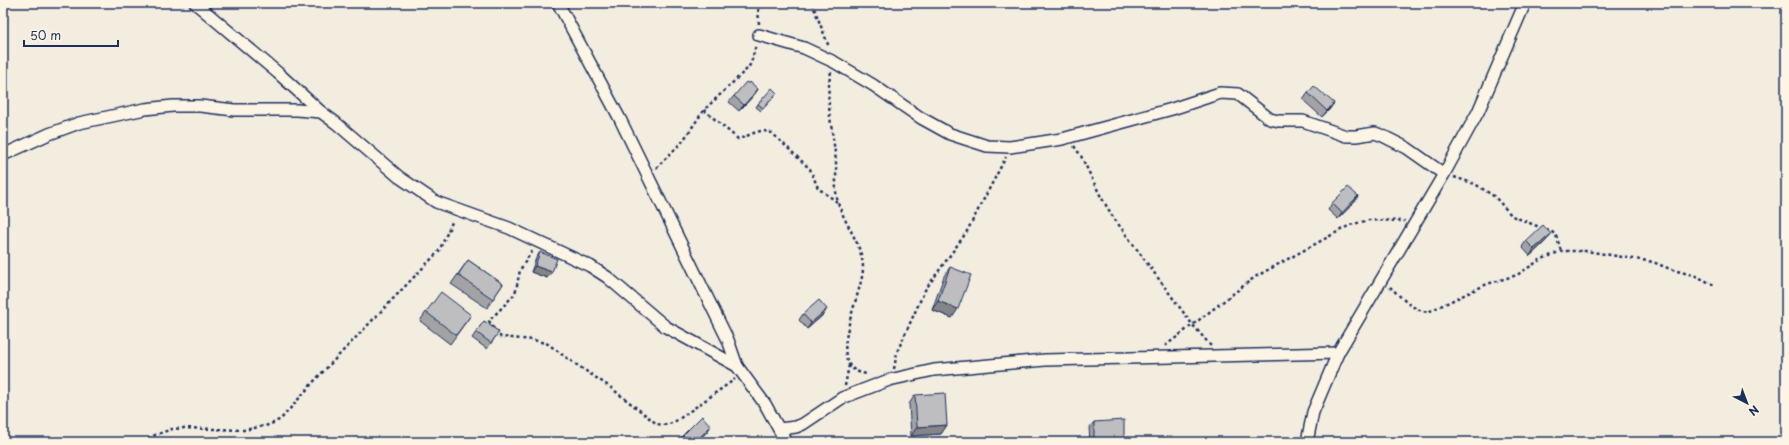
<svg xmlns="http://www.w3.org/2000/svg" width="1789" height="445" font-family="'Playpen Sans',sans-serif">
<rect width="100%" height="100%" fill="#f3ede0"/>
<filter id="ink" filterUnits="userSpaceOnUse"><feTurbulence type="fractalNoise" baseFrequency=".025" numOctaves="2"/><feDisplacementMap in="SourceGraphic" scale="8" xChannelSelector="R" yChannelSelector="G"/><feConvolveMatrix kernelMatrix="1 2 1 2 8 2 1 2 1" color-interpolation-filters="sRGB"/></filter>
<g filter="url(#ink)">
<g fill="none" stroke-linecap="round" stroke-linejoin="round">
<g stroke="#1b2f5e" stroke-width="14">
<g id="street">
<polyline points="195,3 278,73 321,112"/>
<polyline points="558,3 620,119 728,340 737,366"/>
<polyline points="759,35 804,48 834,62 873,85 921,118 950,134 987,146 1010,147 1062,139 1172,109 1220,93 1238,94 1270,119 1279,121 1303,121 1346,136 1356,136 1375,133 1383,136 1407,148 1444,174"/>
<polyline points="3,155 49,134 79,123 145,109 173,106 200,106 234,110 297,110 321,112 336,123 399,177 436,202 509,228 590,266 607,277 666,327 737,366 765,404 786,442"/>
<polyline points="779,429 796,427 803,424 842,398 889,380 934,370 1045,360 1338,353"/>
<polyline points="1307,442 1313,412 1338,353 1444,174 1478,112 1525,3"/>
</g>
</g>
<g stroke="#1b2f5e" stroke-width="2.5" stroke-dasharray="3 3" stroke-linecap="butt">
<polyline points="758,3 759,25"/>
<polyline points="812,3 829,47"/>
<path d="M 831,72 C 824,101 834,134 836,163 C 837,175 834,190 838,202 C 844,224 862,243 863,267 C 864,294 819,372 869,374"/>
<path d="M 704,110 L 738,139 C 751,136 760,126 773,134 L 810,169 L 818,188 L 837,202"/>
<polyline points="1074,146 1081,156 1101,197 1113,217 1192,324 1211,346"/>
<polyline points="656,168 682,142 704,110 748,68 751,63 756,45"/>
<polyline points="1454,177 1475,184 1489,193 1495,197 1512,216 1552,232 1556,235 1561,251"/>
<path d="M 532,251 L 520,270 L 516,290 L 513,296 L 489,321 L 497,334 L 501,337 L 534,340 L 548,344 L 571,361 L 610,387 L 657,424 C 666,426 671,424 679,419 L 735,379"/>
<path d="M 1390,287 C 1401,297 1413,311 1428,312 L 1487,284 L 1517,275 L 1540,260 L 1561,251 L 1586,251 L 1653,262 L 1670,269 L 1696,276 L 1716,286"/>
<polyline points="1165,346 1255,277 1350,225 1369,220 1405,221"/>
<polyline points="894,369 897,352 925,290 966,233 1006,157"/>
<polyline points="845,386 849,365"/>
<polyline points="143,442 155,435 172,429 184,428 244,430 269,425 281,419 316,379 439,251 453,220"/>
</g>
<use href="#street" stroke="#fcf5e5" stroke-width="11"/>
</g>
<g fill="#a3a3a5" stroke="#1b2f5e">
<polygon points="749,84 758,89 754,95 739,111 729,102 734,96"/>
<polygon points="1308,93 1334,103 1329,110 1322,117 1303,100"/>
<polygon points="775,96 761,111 756,107 758,104"/>
<polygon points="1358,196 1354,203 1338,219 1328,210 1332,203"/>
<polygon points="1547,240 1530,256 1522,247 1526,241"/>
<polygon points="540,252 547,278 531,272 536,258"/>
<polygon points="468,260 503,284 487,308 451,284"/>
<polygon points="950,267 952,318 932,310 944,276"/>
<polygon points="426,312 471,315 450,344 420,321"/>
<polygon points="803,314 823,315 807,329 799,320"/>
<polygon points="484,321 499,332 487,349 472,338"/>
<polygon points="915,395 947,425 941,434 911,436 909,404"/>
<polygon points="1094,422 1122,442 1090,442 1089,428"/>
<polygon points="707,432 697,442 679,442 678,441 683,435"/>
</g>
<g fill="#858586" stroke="#1b2f5e">
<polygon points="758,89 754,95 739,111 744,105"/>
<polygon points="1334,103 1329,110 1322,117 1327,111"/>
<polygon points="1358,196 1354,203 1338,219 1342,213"/>
<polygon points="1551,234 1547,240 1530,256 1534,249"/>
<polygon points="535,266 552,272 547,278 531,272"/>
<polygon points="938,301 958,309 952,318 932,310"/>
<polygon points="827,309 823,315 807,329 811,323"/>
<polygon points="947,425 941,434 911,436 917,427"/>
<polygon points="711,426 707,432 697,442 695,442"/>
<polygon points="1124,438 1122,442 1093,442 1094,440"/>
</g>
<g fill="#bebec0" stroke="#1b2f5e">
<polygon points="746,82 749,84 750,82 758,89 744,105 734,96"/>
<polygon points="1314,86 1334,103 1327,111 1308,93"/>
<polygon points="772,88 777,93 763,108 758,104"/>
<polygon points="1348,187 1358,196 1342,213 1332,203"/>
<polygon points="1543,225 1551,234 1534,249 1526,241"/>
<polygon points="540,252 557,259 552,272 535,266"/>
<polygon points="468,260 503,284 493,299 458,275"/>
<polygon points="950,267 971,275 958,309 938,301"/>
<polygon points="441,292 471,315 456,335 426,312"/>
<polygon points="819,300 827,309 811,323 803,314"/>
<polygon points="484,321 499,332 491,343 476,332"/>
<polygon points="945,393 947,425 917,427 915,395"/>
<polygon points="702,416 711,426 695,442 690,442 683,435"/>
<polygon points="1124,420 1124,438 1094,440 1094,422"/>
</g>
</g>
<rect width="1789" height="445" fill="none" stroke="#fcf5e5" stroke-width="16"/>
<rect x="8" y="8" width="1773" height="429" fill="none" stroke="#1b2f5e" stroke-width="1.5" filter="url(#ink)"/>
<g transform="translate(1747 403) rotate(138)" stroke="#fcf5e5" stroke-width="3" paint-order="stroke">
<path d="M0-3L7 15L0 10L-7 15Z" fill="#1b2f5e"/>
<text y="-6" font-size="11" font-weight="bold" text-anchor="middle" fill="#1b2f5e">N</text>
</g>
<path d="M24 40v6h94v-6" fill="none" stroke="#1b2f5e" stroke-width="2"/>
<text x="30" y="40" font-size="12" fill="#1b2f5e" stroke="#fcf5e5" stroke-width="3" paint-order="stroke">50 m</text>
</svg>
